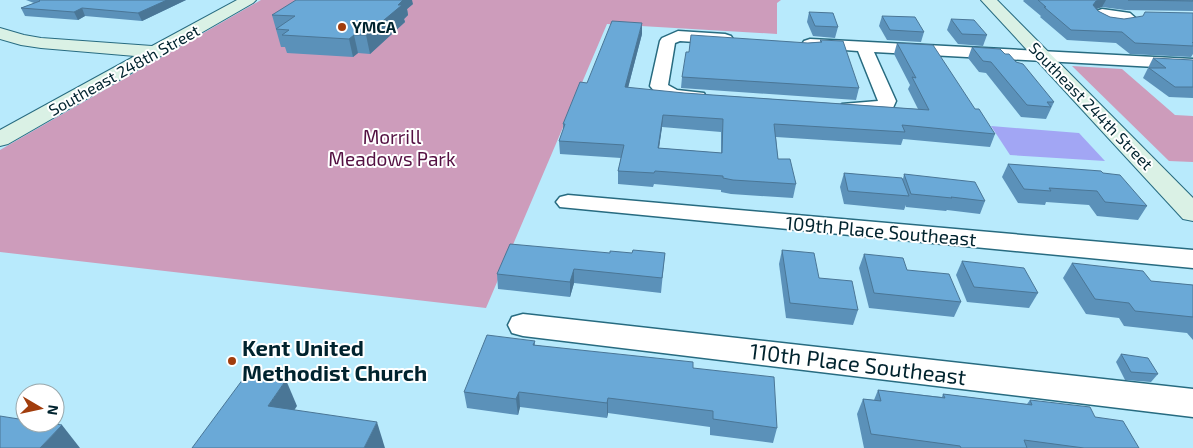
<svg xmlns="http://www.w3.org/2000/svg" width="1193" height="448" font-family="'Exo 2',sans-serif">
<rect width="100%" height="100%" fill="#b8eafc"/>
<g fill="#cd9cbb">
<polygon points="261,0 781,0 777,3 777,34 607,24 486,308 0,252 0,150"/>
<polygon points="1072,66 1122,69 1175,115 1193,116 1193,162 1169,161"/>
</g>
<polygon fill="#a2a6f4" points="991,126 1079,133 1105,161 1010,155"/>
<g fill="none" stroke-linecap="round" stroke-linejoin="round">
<g stroke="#276b80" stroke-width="3">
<g id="street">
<path d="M 1102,9 L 1130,13 L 1139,21 C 1130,34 1099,28 1090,16 L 1092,13 Z"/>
<path d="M 678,31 L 725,34 L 731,36 L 733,39 L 731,42 L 725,44 L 680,41 L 675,43 L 668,85 L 677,90 L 704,93 L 706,97 L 704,101 C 686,105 661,102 650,86 L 660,41 L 662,38 Z"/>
<path d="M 810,39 L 1193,59 L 1193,69 L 874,52 L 896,101 L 892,110 C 875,114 859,116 842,112 L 839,108 L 842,104 L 878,101 L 858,51 L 804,47 L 802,44 L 804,41 Z"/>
<polygon points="568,195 1193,250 1193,268 560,207 556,202 560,197"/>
<polygon points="523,314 1193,389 1193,417 523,336 512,333 508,325 512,317"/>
</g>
</g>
<g stroke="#276b80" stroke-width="2">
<g id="secondary">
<polygon points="237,0 256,0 253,3 8,144 0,146 0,130 135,56 41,48 21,45 0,39 0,28 24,35 41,38 152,46"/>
<polygon points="981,0 997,0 1193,198 1193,221 1183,219"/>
</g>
</g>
<use href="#street" fill="#fff" fill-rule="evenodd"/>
<use href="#secondary" fill="#daf1e5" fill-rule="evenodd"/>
</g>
<g fill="#5b91b9" fill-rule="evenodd">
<polygon points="26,0 186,0 142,21 85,16 78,20 25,16 21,8 34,3"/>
<polygon points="1024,0 1193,0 1193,11 1125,10 1102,7 1096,9 1098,11 1110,17 1124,19 1193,13 1193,54 1191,57 1130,54 1116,43 1067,40 1040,17 1041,16 1023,1"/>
<polygon points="413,4 407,9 408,15 404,19 405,22 370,54 358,53 353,57 287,53 285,47 281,47 272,15"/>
<polygon points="809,12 838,27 835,38 813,36 807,22"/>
<polygon points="882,16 924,32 921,42 887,40 879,26"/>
<polygon points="951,19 987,35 983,46 958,44 947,30"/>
<path d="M 642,34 L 628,88 L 684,93 L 918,109 L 908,89 L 910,85 L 894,54 L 897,43 L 975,109 L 995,134 L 990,147 L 903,139 L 901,145 L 776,137 L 778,159 L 796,184 L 793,198 L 731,194 L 721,192 L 721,190 L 654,184 L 653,187 L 618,184 L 618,171 L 621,158 L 560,154 L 559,141 L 563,131 L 563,124 L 587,83 ZM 662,127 L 721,132 L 721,153 L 659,148 Z"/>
<polygon points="820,40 859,88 856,100 681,88 682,77 689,52 820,42"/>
<polygon points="972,47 1016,62 1054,102 1046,119 1021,117 986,73 979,72 968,58"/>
<polygon points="1153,58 1193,60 1193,98 1169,97 1143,78"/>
<polygon points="1008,164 1103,173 1147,206 1138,220 1097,216 1089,205 1046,202 1045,205 1018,203 1002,177"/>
<polygon points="844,173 903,179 904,174 985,201 980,214 947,210 946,211 906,207 906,205 904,210 844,204 840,187"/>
<polygon points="782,250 819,278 858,310 853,325 786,318 779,264"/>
<polygon points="610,253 665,253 661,293 574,283 570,297 498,289 497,274"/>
<polygon points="864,254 907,270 961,302 954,317 869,308 859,268"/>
<polygon points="962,261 1038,293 1029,308 967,302 956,275"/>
<polygon points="1072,263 1151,281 1193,285 1193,340 1187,333 1124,326 1119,318 1086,314 1063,278"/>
<polygon points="535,341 535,345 693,368 777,428 773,443 710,435 710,427 608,413 607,418 520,407 518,415 467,408 464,392"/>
<polygon points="1121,354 1158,374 1151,382 1125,380 1116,362"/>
<polygon points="878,390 942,397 943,394 1027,404 1030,400 1095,417 1139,448 864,448 857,414 863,399 874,400"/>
</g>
<g fill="#4a7696">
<polygon points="167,0 186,0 142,21 138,13"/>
<polygon points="398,0 412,0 413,4 407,9 408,15 404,19 405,22 370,54 366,35"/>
<polygon points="1100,0 1106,0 1102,7 1091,11 1093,5 1096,1"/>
<polygon points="82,8 85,16 78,20 74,12"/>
<polygon points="642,23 642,34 625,99 625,87"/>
<polygon points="354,35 358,53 353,57 349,39"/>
<polygon points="663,115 662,127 657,161 658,148"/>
<polygon points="574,269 574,283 570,297 570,282"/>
<polygon points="286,380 297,406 280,432 268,406"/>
<polygon points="519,392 520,407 518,415 516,399"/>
<polygon points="608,398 608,413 607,418 607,403"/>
<polygon points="377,422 385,448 364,448"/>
<polygon points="62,425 80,448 40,448"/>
</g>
<g fill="#6aa9d7" stroke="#4a7696" fill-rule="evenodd">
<polygon points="39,0 167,0 138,13 82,8 74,12 21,8 40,1"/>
<polygon points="296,0 403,0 398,5 402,5 366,35 354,35 349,39 282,35 289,30 276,29 295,16 272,15"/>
<polygon points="1038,0 1100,0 1096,1 1093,5 1098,11 1110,17 1124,19 1143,16 1145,12 1193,13 1193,43 1192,42 1193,43 1193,46 1135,43 1122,32 1071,30 1044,7 1046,7"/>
<polygon points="1128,0 1193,0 1193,1 1130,0"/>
<polygon points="809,12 833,13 838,27 815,26"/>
<polygon points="882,16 915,17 924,32 890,30"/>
<polygon points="951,19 974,20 987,35 962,34"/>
<path d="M 612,21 L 642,23 L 625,87 L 684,93 L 929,110 L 912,77 L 916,78 L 897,43 L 933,45 L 975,109 L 979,109 L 995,134 L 902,125 L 905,132 L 774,124 L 778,159 L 790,159 L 796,184 L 733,180 L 723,178 L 723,176 L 655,171 L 654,173 L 618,171 L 624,145 L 559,141 L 565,124 L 563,124 L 580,82 L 587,83 ZM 663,115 L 723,119 L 722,153 L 658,148 Z"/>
<polygon points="691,35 808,43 822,42 820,40 843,41 859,88 682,77 686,52 689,52"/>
<polygon points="972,47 1000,49 1005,54 1009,54 1016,62 1023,64 1054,102 1047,102 1051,107 1027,105 991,62 983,61"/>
<polygon points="1153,58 1193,60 1193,87 1175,87 1149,68 1166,68"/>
<polygon points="1008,164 1101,171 1103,173 1120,175 1147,206 1105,202 1097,191 1049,188 1051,191 1024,189"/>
<polygon points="844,173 902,178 909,196 848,191"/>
<polygon points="904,174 975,182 985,201 951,197 952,198 911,194"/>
<polygon points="510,244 610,253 610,251 632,253 633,250 665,253 662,278 574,269 570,282 497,274"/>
<polygon points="782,250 814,253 819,278 852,281 858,310 790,303"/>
<polygon points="864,254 903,258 907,270 949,274 961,302 874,293"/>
<polygon points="962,261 1024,268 1038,293 974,287"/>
<polygon points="1072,263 1143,271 1151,281 1193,285 1193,317 1135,311 1129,303 1095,299"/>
<polygon points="487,335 535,341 533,345 693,362 693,368 774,377 777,428 713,419 713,411 608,398 607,403 519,392 516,399 464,392"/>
<polygon points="1121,354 1148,358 1158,374 1131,372"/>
<polygon points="246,375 286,380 268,406 377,422 364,448 192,448"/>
<polygon points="878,390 945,398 943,394 1032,405 1030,400 1090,407 1095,417 1123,421 1139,448 1084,448 1024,440 1027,448 961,448 960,446 871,434 863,399 881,401"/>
<polygon points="0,416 25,420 25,423 48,423 62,425 40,448 0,448"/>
</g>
<g fill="#a13d0d" stroke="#fff" stroke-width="2">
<circle cx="342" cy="27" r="5"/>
<circle cx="232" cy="361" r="5"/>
</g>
<g text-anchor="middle" stroke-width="4" stroke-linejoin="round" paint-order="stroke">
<g font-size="16" font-weight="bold" fill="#00232e" stroke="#fff" text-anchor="start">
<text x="352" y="33">YMCA</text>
</g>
<g font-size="16" fill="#00232e" stroke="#fff">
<text transform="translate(124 70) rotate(-29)" y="6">Southeast 248th Street</text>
<text transform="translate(1091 106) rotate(46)" y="6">Southeast 244th Street</text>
</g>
<g font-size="19" fill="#541042" stroke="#fff">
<text x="392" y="144">Morrill<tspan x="392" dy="22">Meadows Park</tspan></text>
</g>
<g font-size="19" fill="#00232e" stroke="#fff">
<text transform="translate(881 231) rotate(5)" y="7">109th Place Southeast</text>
</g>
<g font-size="22" font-weight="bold" fill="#00232e" stroke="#fff" text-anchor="start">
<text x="242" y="356">Kent United<tspan x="242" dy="25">Methodist Church</tspan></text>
</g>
<g font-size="22" fill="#00232e" stroke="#fff">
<text transform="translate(858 364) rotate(7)" y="8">110th Place Southeast</text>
</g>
</g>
<g transform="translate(40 408) rotate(99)"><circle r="24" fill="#ffffff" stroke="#99a7ab"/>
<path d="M0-4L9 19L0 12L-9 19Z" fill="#a13d0d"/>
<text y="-8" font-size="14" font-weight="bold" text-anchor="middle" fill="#00232e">N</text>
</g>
</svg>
